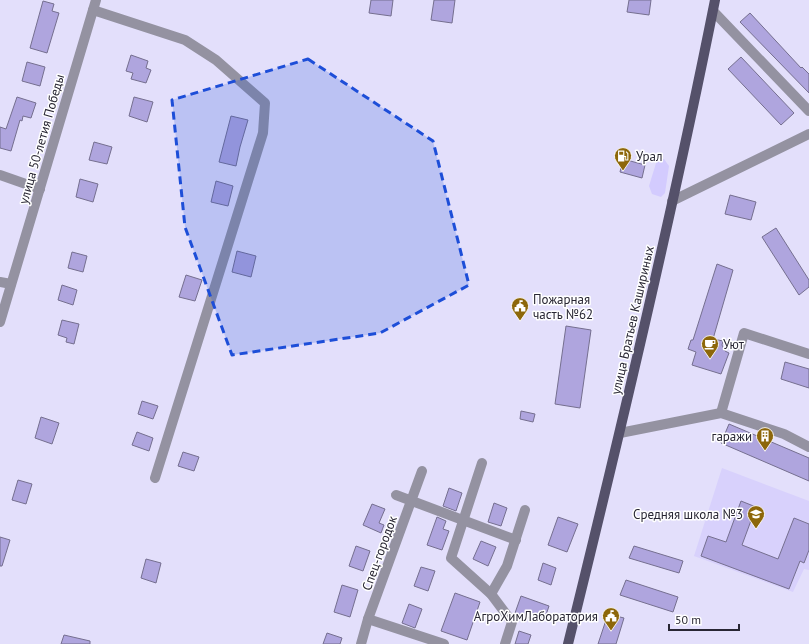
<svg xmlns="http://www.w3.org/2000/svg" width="809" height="644" font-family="'PT Sans',sans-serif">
<rect width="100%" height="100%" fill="#e3dffb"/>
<polygon fill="#d8d1fc" points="722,468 809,501 809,570 804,569 793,592 694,556"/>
<polygon fill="#d3cbfe" points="664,159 669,166 665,193 661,197 652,194 649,186 657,160"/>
<g fill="#afa5de" stroke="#756f8f">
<polygon points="371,0 393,0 391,16 369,13"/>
<polygon points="434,0 455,0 452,23 431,20"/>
<polygon points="629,0 651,0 649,15 627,12"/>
<polygon points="43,1 54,4 52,11 59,13 47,53 30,48"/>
<polygon points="750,13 801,68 802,67 809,74 809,93 740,22"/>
<polygon points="131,55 148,61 146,68 151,70 146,83 131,79 133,73 126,71"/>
<polygon points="741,57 794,113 781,125 728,69"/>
<polygon points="27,62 45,67 40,86 22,81"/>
<polygon points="17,97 36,103 31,118 23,116 22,121 20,120 11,151 0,148 0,127 6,129"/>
<polygon points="134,97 153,102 147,122 129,116"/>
<polygon points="231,116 248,120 240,147 236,166 219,162"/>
<polygon points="94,142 112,147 107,164 89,160"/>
<polygon points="623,159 645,165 642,178 620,172"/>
<polygon points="80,179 98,184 93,202 76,197"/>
<polygon points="216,181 233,186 228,206 211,202"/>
<polygon points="730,195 756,202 751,220 725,214"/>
<polygon points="776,228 809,280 809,287 799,295 762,237"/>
<polygon points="237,251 256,256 251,277 232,272"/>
<polygon points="72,252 87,256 83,272 68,268"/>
<polygon points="717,264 733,270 713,339 723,341 722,345 725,351 729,353 721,374 692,365 696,352 688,349 691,340 693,340"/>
<polygon points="186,275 202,280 195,301 179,297"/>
<polygon points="62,285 77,290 73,305 58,300"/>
<polygon points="62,320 79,324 74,344 66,342 67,338 58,335"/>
<polygon points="566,326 591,330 580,408 555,404"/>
<polygon points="785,362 809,369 809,388 781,379"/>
<polygon points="142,401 158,406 153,419 138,414"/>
<polygon points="521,411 535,414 533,422 520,419"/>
<polygon points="41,417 59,423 52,444 35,438"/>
<polygon points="729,424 809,458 809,481 721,443"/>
<polygon points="137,432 153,438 149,451 132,445"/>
<polygon points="183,452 199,457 194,471 178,466"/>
<polygon points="18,480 32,484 26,504 12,500"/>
<polygon points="449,488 462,493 456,511 443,506"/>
<polygon points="741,501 756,507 742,545 778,559 794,518 809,524 809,550 804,563 800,561 789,589 701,556 708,536 726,542"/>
<polygon points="494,503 507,508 501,526 488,522"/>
<polygon points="372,504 385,509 379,523 384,525 381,533 363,525"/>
<polygon points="437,517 446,521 443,529 449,531 442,550 427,545"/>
<polygon points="558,517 578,524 567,552 548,545"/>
<polygon points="0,537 10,540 2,566 0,566"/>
<polygon points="481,541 496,547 488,566 473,559"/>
<polygon points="356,546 370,551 363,571 349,566"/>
<polygon points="634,546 683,561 679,573 629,558"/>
<polygon points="146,559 161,563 156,583 141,578"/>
<polygon points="543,563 556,568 551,585 538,580"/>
<polygon points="421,567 435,571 428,591 414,586"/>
<polygon points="626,580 678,597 673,612 620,595"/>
<polygon points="342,585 358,590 350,617 334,612"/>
<polygon points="455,593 480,602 467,640 441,631"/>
<polygon points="521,596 549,606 545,618 533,614 532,619 515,613"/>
<polygon points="409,604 422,609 415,628 402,623"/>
<polygon points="608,614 624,618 616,644 598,644"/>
<polygon points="519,631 531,635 528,644 515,644"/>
<polygon points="327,633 342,638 340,644 323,644"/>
<polygon points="64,635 90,641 90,644 61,644"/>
</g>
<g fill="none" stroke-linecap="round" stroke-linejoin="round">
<g stroke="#9492a1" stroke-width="10">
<polyline points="93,10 185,40 216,60 265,103 263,133 155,478"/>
<polyline points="713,11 809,111"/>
<polyline points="0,175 40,189"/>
<polyline points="672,201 809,134"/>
<polyline points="0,282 11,284"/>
<polyline points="0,322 96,0"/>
<polyline points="721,413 744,333 809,354"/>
<polyline points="620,433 721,413 784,434 809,447"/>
<polyline points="482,463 451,558 491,594 512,622 505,644"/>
<polyline points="396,495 516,540"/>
<polyline points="491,594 507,566 525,510"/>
<polyline points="368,619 444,644"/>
<polyline points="361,644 368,619 422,471"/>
</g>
<path stroke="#55516a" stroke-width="10" d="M 568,644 C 621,430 672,216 715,0"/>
</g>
<path fill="#1d4ed8" fill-opacity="0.2" stroke="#1d4ed8" stroke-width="3" stroke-dasharray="8 5" stroke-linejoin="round" d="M 308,59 L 433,141 L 469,285 L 380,333 L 232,355 L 185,227 L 172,100 Z"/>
<defs>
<g id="fuel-pin" transform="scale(0.9)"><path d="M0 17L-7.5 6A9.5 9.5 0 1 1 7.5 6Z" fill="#8d670a" stroke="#fff"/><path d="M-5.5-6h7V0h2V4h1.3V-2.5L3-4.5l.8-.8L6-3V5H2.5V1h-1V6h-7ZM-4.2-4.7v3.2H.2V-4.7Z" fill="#fff"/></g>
<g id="civic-pin" transform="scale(0.9)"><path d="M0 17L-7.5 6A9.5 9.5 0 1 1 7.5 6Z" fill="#8d670a" stroke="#fff"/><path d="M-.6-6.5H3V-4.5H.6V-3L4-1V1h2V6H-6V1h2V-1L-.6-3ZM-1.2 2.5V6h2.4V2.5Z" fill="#fff"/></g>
<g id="cafe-pin" transform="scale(0.9)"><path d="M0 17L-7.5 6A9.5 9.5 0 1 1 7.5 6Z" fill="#8d670a" stroke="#fff"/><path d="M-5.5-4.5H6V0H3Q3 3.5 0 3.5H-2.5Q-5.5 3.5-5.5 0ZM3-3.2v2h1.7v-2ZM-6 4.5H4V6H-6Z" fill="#fff"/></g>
<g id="building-pin" transform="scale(0.9)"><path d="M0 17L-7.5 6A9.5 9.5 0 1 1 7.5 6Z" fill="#8d670a" stroke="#fff"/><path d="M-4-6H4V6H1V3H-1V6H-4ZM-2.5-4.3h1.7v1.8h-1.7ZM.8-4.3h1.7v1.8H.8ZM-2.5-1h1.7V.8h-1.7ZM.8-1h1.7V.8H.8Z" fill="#fff"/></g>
<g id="school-pin" transform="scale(0.9)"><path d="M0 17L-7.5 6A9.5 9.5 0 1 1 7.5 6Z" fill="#8d670a" stroke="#fff"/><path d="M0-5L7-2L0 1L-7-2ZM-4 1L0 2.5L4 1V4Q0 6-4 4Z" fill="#fff"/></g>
</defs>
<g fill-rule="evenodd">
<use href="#fuel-pin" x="623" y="156"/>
<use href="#civic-pin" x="520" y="306"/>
<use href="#cafe-pin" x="710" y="344"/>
<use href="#building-pin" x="765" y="436"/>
<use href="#school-pin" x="756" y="514"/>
<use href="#civic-pin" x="611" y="616"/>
</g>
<g text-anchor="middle" stroke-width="3" stroke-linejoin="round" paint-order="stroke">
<g font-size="13" fill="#282633" stroke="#fff">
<text transform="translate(41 139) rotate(-74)" y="5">улица 50-летия Победы</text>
<text transform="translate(632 320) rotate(-77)" y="5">улица Братьев Кашириных</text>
<text transform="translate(379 553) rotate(-70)" y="5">Спец-городок</text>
</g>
<g font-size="13" fill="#282633" stroke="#fff" text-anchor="start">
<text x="636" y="161">Урал</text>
<text x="533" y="304">Пожарная<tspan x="533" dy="15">часть №62</tspan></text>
<text x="723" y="349">Уют</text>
<text x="752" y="441" text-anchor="end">гаражи</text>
<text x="743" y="519" text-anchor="end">Средняя школа №3</text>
<text x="598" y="621" text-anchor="end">АгроХимЛаборатория</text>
</g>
</g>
<path d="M669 624v6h70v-6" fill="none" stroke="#282633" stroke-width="2"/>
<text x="675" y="624" font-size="12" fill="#282633" stroke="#ffffff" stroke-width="3" paint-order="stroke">50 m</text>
</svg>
